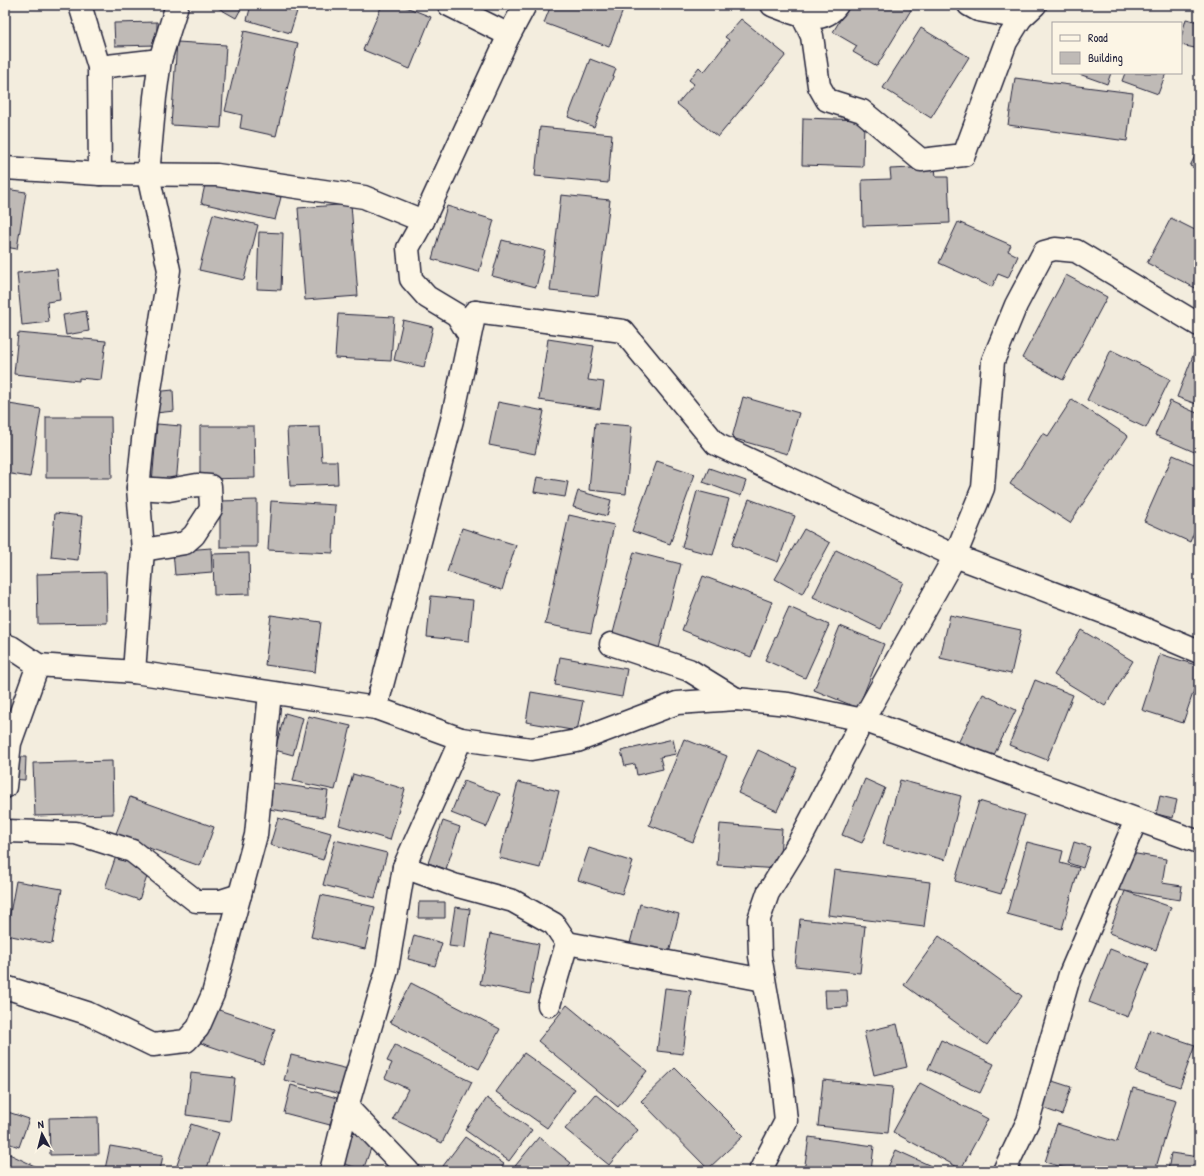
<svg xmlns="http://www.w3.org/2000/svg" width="1204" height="1176" font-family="'Patrick Hand',sans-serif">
<rect width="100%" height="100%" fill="#f3edde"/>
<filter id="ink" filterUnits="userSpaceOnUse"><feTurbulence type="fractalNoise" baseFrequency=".025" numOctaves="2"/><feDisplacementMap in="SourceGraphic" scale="8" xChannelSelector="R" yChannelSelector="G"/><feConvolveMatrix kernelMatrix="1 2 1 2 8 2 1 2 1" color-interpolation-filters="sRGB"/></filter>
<g filter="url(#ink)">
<g fill="#bfbab6" stroke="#22223b">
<polygon points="213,5 243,5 236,18"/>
<polygon points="251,5 299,5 290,33 247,20"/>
<polygon points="382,5 401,5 431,17 410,69 363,50"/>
<polygon points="551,5 625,5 609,47 544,23"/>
<polygon points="849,5 914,5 877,66 853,52 857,46 833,32"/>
<polygon points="741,19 786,55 718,137 677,104 694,84 689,80 699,67 704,72 729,40 725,37"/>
<polygon points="1186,19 1199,22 1199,49 1181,45 1181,38"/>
<polygon points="157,22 157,45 115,46 114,23"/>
<polygon points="921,28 969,57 931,118 883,88"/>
<polygon points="244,31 298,43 276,136 240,128 242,115 225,111"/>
<polygon points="177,42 226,45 221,128 171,125"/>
<polygon points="590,59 616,69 594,127 568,117"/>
<polygon points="1079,73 1111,73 1107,84 1079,74"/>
<polygon points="1125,73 1166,73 1158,94 1122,81"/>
<polygon points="1015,78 1133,93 1127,141 1008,125"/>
<polygon points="803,118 864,120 863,167 802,165"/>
<polygon points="540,127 612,134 608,183 535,176"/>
<polygon points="1199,148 1199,170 1190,166"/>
<polygon points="935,167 936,177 948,177 950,223 863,226 862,180 891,179 890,169"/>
<polygon points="206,180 281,197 275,220 201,203"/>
<polygon points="5,189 26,192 17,249 5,247"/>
<polygon points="561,195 610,200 598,296 550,291"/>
<polygon points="351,204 358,296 305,300 298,208"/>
<polygon points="447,206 494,220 479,272 432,259"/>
<polygon points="213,214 258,225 244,280 199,270"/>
<polygon points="1171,218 1199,232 1199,290 1147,263"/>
<polygon points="958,222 1011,245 1008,251 1018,256 1008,278 998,274 992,287 939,263"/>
<polygon points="259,232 283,233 281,290 257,289"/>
<polygon points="502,240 545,251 536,287 492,276"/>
<polygon points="57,269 60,300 47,302 49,322 22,325 17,273"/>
<polygon points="1066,275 1107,297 1063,380 1022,358"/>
<polygon points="86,311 89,331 66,335 63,315"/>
<polygon points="338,314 394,317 391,361 335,358"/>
<polygon points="403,320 433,327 424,367 394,360"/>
<polygon points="18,333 106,341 101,380 79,378 79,381 14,374"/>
<polygon points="548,339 594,346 588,380 604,382 600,409 539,400"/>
<polygon points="1111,350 1170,379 1146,428 1087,400"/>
<polygon points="1194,353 1199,354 1199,405 1177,397"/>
<polygon points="173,390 174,411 156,413 154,392"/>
<polygon points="743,397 799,413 787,454 732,438"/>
<polygon points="1072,399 1128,436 1070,523 1010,484 1043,433 1048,436"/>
<polygon points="1170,401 1199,414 1199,454 1155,435"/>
<polygon points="498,402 544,411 535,454 489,445"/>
<polygon points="9,404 41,409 30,477 5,473 5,427"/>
<polygon points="46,417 111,417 112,478 46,478"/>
<polygon points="595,423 632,426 626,494 589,490"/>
<polygon points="157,424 181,426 176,485 152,483"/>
<polygon points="200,426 254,426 255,478 200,479"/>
<polygon points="320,427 322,461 337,461 338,484 290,486 287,428"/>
<polygon points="1173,455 1199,466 1199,520 1190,542 1144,521"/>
<polygon points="657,461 695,474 670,544 632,531"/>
<polygon points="709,468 746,481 741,496 703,482"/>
<polygon points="537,477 568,482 565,497 534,492"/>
<polygon points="578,491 611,500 607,516 573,507"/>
<polygon points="697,491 729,499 713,555 682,547"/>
<polygon points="749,499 795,516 778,562 732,545"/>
<polygon points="257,500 257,547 220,547 220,501"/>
<polygon points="271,501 335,505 333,553 268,550"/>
<polygon points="55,513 82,516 78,560 51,557"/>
<polygon points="569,515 614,525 591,633 545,624"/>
<polygon points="462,528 516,545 502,590 447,572"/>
<polygon points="804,529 830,543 802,594 775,579"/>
<polygon points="211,548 212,572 175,575 173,551"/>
<polygon points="836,550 903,582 881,629 813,597"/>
<polygon points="634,552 681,564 658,652 611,641"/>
<polygon points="249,553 250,594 214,595 213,554"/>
<polygon points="106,572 107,623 38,624 37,574"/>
<polygon points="703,576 772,602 751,657 682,630"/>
<polygon points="431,596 473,600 469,641 427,637"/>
<polygon points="789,607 829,625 805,678 765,660"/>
<polygon points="271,615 321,622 315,672 265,665"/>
<polygon points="950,615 1021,630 1011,674 940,658"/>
<polygon points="840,626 884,644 858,708 814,690"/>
<polygon points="1081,630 1133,661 1105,706 1054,675"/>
<polygon points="1160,654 1199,666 1199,675 1183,723 1142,710"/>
<polygon points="560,657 627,669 622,697 555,685"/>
<polygon points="1035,680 1073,695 1047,760 1009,745"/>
<polygon points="531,692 583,701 577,731 526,722"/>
<polygon points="983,694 1016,710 991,761 957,745"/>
<polygon points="285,713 303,718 293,755 275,750"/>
<polygon points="308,716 351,726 335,790 293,781"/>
<polygon points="673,739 676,754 660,757 663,769 637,775 635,764 625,766 621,751"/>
<polygon points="684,739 727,756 693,842 649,825"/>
<polygon points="758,750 797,768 777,811 738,793"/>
<polygon points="11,757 26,757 25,780 10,779"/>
<polygon points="112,761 113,814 35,816 33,763"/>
<polygon points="353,774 405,789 390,840 339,825"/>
<polygon points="865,779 885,788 862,843 842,835"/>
<polygon points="900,780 961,796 945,860 883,844"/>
<polygon points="464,781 500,794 487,827 451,813"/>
<polygon points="518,782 559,791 540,868 499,858"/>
<polygon points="272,783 328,791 324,817 268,809"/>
<polygon points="1160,796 1177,800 1173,818 1156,814"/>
<polygon points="130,797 214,827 200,866 115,836"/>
<polygon points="979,801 1025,815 1001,894 955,881"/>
<polygon points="278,818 331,833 323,860 270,845"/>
<polygon points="443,821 460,827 446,869 428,863"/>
<polygon points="720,824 782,829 779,869 717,865"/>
<polygon points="335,840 387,853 375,898 323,885"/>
<polygon points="1027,842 1063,851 1060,863 1079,868 1062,929 1007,914"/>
<polygon points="1074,842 1090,847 1083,868 1068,863"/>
<polygon points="589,848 633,862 622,894 578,880"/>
<polygon points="1125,852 1166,859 1162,883 1182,886 1180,900 1118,890"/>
<polygon points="116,856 150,868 139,900 105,888"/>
<polygon points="834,870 930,882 924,927 828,915"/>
<polygon points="16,881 62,889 52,944 6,935"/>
<polygon points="1125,891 1171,907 1156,950 1109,933"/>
<polygon points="321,895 375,907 365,949 311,937"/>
<polygon points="419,902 445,902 445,918 418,918"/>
<polygon points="640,904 679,914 667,961 628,951"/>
<polygon points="455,907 470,909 465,948 449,946"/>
<polygon points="800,919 865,926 860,973 795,966"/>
<polygon points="490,934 539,944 530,994 480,984"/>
<polygon points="414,935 442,943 435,966 408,959"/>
<polygon points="939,936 1022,996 987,1045 904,985"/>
<polygon points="1110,949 1149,964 1128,1017 1089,1002"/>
<polygon points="411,983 500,1029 479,1069 390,1022"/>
<polygon points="665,988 691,991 683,1054 657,1051"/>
<polygon points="825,990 847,990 848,1007 826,1008"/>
<polygon points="567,1005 647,1071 618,1107 538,1041"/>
<polygon points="210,1007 275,1029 263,1064 198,1042"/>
<polygon points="897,1024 907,1067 874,1075 864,1032"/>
<polygon points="1150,1030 1195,1045 1180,1087 1136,1072"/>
<polygon points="941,1040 994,1064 980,1093 928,1069"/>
<polygon points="395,1045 472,1082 442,1143 393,1119 408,1089 385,1078 392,1063 387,1061"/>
<polygon points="524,1053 575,1089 547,1128 496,1092"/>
<polygon points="291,1055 348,1069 341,1094 284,1080"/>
<polygon points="675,1068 743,1136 708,1169 641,1101"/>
<polygon points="191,1073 235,1078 230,1121 186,1115"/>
<polygon points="1043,1078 1071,1087 1062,1115 1034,1105"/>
<polygon points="823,1080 893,1087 888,1133 818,1126"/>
<polygon points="920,1083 988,1119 961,1169 893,1132"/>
<polygon points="291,1085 337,1098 330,1125 284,1113"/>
<polygon points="1133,1088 1176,1100 1155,1171 1075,1171 1045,1162 1057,1124 1117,1142"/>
<polygon points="595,1094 638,1130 609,1165 565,1129"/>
<polygon points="487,1098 532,1130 509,1161 465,1130"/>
<polygon points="5,1111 29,1119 19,1147 5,1142"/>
<polygon points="98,1117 99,1154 50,1155 49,1118"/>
<polygon points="191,1124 219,1133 206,1171 175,1171"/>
<polygon points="353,1132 374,1140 363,1170 342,1163"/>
<polygon points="465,1137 504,1164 499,1171 450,1171 443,1166"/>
<polygon points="539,1137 571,1163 564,1171 511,1171"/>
<polygon points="809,1137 874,1146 871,1171 804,1171"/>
<polygon points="110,1146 163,1155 160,1171 115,1171 105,1169"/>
<polygon points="896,1150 942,1171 886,1171"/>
<polygon points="5,1152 41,1169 40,1171 5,1171"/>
<polygon points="1171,1153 1199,1157 1199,1171 1168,1171"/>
</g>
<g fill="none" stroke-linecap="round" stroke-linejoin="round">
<g stroke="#22223b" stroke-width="25">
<g id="minor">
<polyline points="80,5 99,67 160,60"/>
<polyline points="449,5 509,35"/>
<path d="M 772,5 C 793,13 821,28 837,5"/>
<polyline points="969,5 978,10 1021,18"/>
<polyline points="803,17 812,36 819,86 827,100 862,111 921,160 964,155 1006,42 1021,18 1035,5"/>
<polyline points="99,67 100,174"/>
<polyline points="5,168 100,174 217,175 364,197 423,221"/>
<polyline points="475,312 623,331 716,444 955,556 1124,620 1199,652"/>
<polyline points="472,319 466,330 457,315 427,297 411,279 408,248 423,221 509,35 525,5"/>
<polyline points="138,488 169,490 197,485 210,486 211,509 194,535 185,543 143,550"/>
<polyline points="611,644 689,670 736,699"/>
<polyline points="5,645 11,647 38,665 134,672 376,708 461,739 531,749 577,741 677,703 736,699 788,704 863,720 1199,842"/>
<polyline points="134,672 143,550 138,488 145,421 169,270 148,175 155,97 160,60 177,5"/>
<polyline points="376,708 452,420 475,312"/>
<polyline points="5,787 10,743 38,665"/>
<polyline points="5,831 76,833 132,851 196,901 221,901 240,895"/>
<polyline points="404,867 454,885 513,901 554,924 567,943 549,1005"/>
<polyline points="567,943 764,980"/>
<polyline points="5,987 87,1013 153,1045 186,1041 198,1028 213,994 256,835 270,693"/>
<polyline points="347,1107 408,1171"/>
<polyline points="331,1171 347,1107 387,970 404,867 461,739"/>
<polyline points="760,1171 786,1121 782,1081 760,956 759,919 768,893 798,844 863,720 955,556 983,488 993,361 1016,305 1044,252 1055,249 1076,251 1199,325"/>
<polyline points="1004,1171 1028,1121 1070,974 1136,820"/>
</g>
</g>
<use href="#minor" stroke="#fcf5e5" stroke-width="22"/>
</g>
</g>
<rect width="1204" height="1176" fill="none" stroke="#fcf5e5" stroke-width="20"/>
<rect x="10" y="10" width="1184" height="1156" fill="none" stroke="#22223b" stroke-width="1.5" filter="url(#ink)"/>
<rect x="1052" y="22" width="130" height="52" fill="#fcf5e5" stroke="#a5a1a1"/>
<rect x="1060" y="35" width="20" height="6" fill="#fcf5e5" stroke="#a5a1a1"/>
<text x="1088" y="42" font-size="12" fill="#22223b">Road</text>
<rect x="1060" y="52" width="20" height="12" fill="#bfbab6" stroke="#a5a1a1"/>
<text x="1088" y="62" font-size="12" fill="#22223b">Building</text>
<g transform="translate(42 1134) rotate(353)" stroke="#fcf5e5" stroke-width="3" paint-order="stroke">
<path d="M0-3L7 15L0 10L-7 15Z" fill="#22223b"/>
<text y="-6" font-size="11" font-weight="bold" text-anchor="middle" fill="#22223b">N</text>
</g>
</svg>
